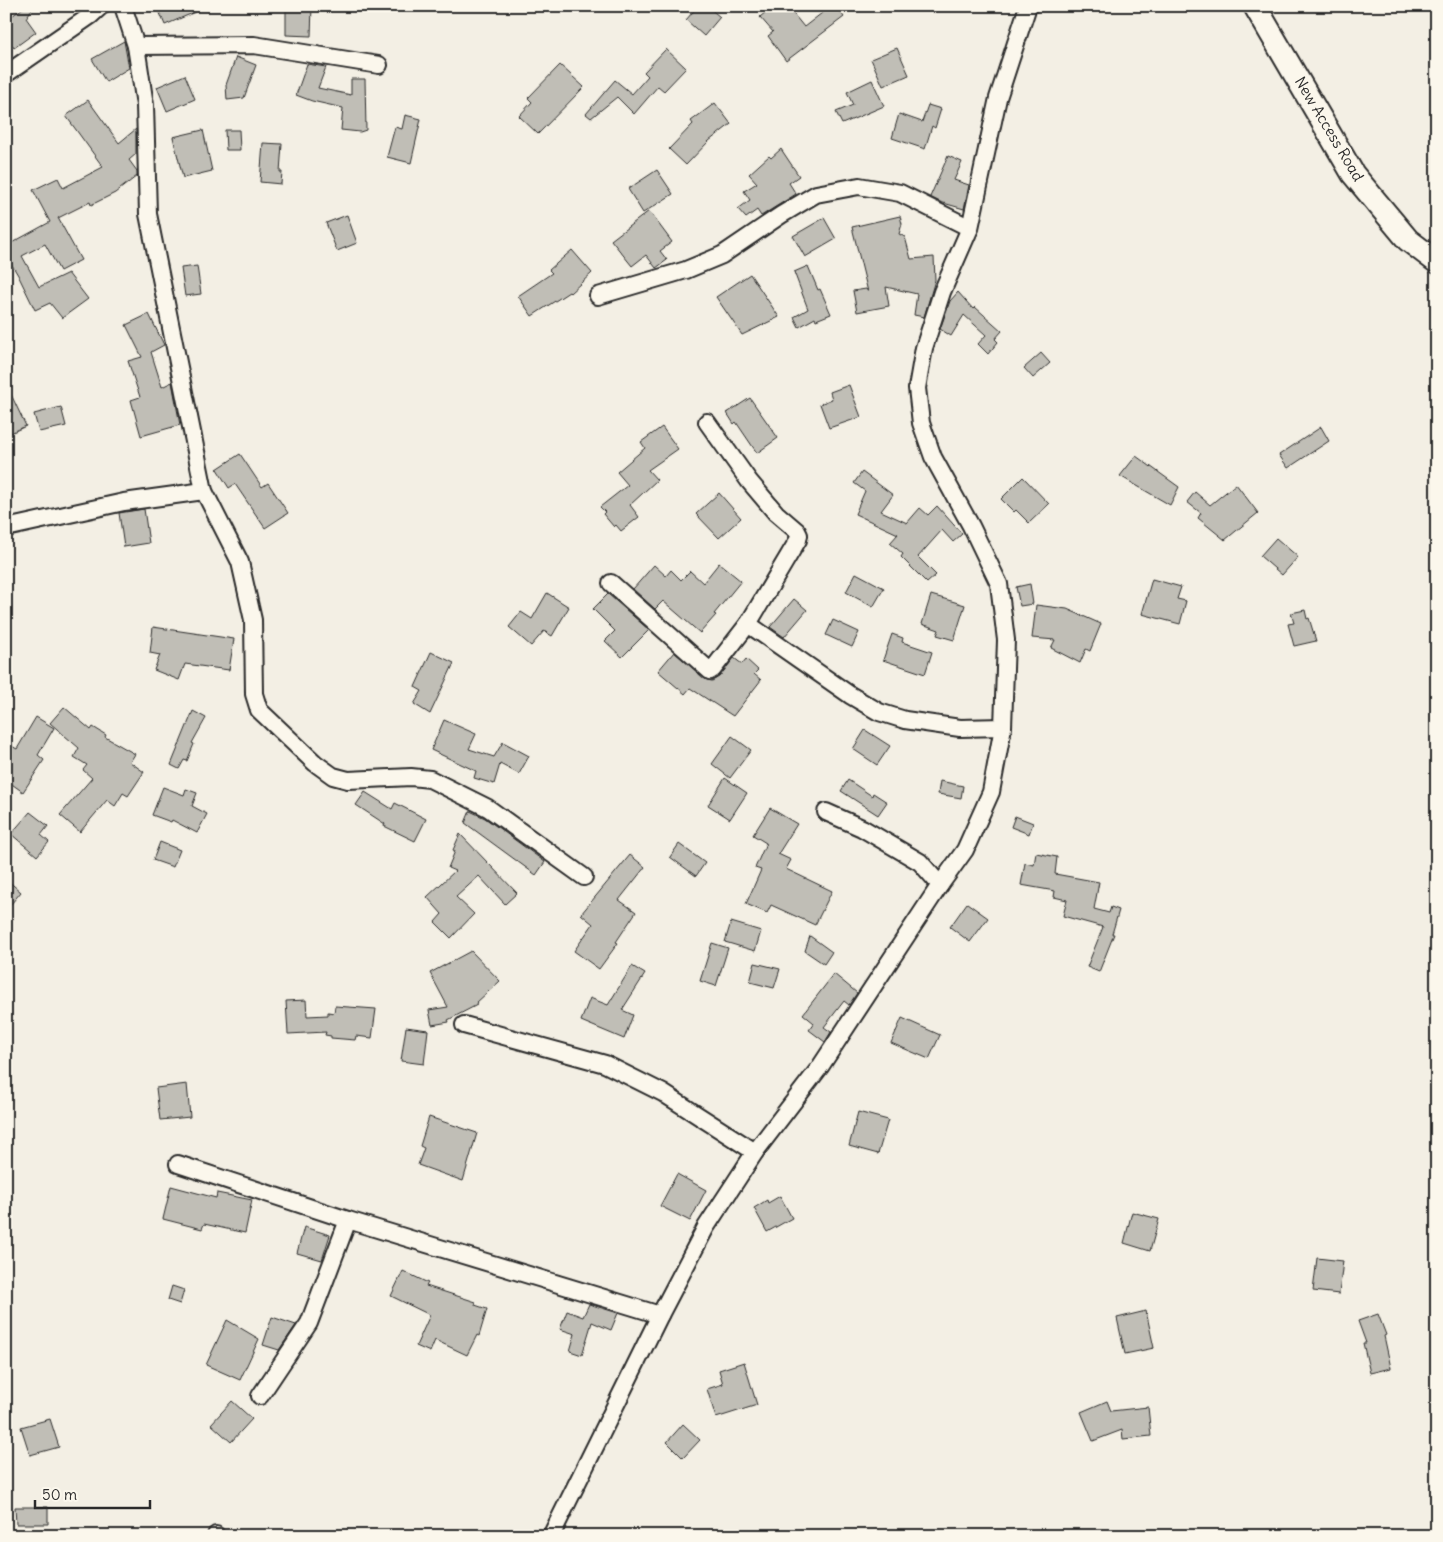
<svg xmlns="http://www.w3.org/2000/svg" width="1443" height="1542" font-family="Delius,sans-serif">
<rect width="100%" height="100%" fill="#f3efe4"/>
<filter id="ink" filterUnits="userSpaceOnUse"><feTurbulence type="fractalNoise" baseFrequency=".02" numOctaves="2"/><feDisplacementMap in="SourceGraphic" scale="10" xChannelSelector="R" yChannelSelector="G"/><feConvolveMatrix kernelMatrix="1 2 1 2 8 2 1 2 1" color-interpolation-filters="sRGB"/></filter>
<g filter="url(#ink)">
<g fill="#c0beb6" stroke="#2b2b2b">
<polygon points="26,6 34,6 26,18 36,32 14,48 6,37 6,20"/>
<polygon points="157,6 209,6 165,25"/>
<polygon points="286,6 312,6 311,36 286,35"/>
<polygon points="698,6 707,6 720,17 704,36 686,20"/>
<polygon points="773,6 787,6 804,27 831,6 836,6 844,17 786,61 768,36 773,32 760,17"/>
<polygon points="124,41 129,68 106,82 92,59"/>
<polygon points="897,48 909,75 883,86 871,59"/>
<polygon points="666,49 686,68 664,91 658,86 634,114 617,97 591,118 586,114 615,80 632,94 648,76 644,72"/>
<polygon points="236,57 256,65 244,98 227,100 226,85"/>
<polygon points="307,64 326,67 318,88 351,95 351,79 365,79 366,130 360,132 341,130 343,108 312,101 296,95"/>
<polygon points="560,65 584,87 538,134 519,116 532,102 528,98"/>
<polygon points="185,75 195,99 167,111 157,87"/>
<polygon points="872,80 884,106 842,124 836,112 853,105 847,92"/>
<polygon points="88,100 119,143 136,129 136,154 129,160 137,171 137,176 115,193 91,205 90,202 58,218 81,260 60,271 45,244 22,256 39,287 68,273 88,299 62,318 50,303 35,310 18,275 6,255 6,246 50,222 33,190 58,178 63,188 103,167 66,116"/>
<polygon points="715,103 731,124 709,141 686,165 669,149 693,124 691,121"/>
<polygon points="928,105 941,109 935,128 932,126 925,149 892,138 899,114 922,122"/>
<polygon points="405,115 421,119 411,163 387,157 395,127 402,129"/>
<polygon points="203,130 212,171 183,178 173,137"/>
<polygon points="225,130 239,130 240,150 226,150"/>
<polygon points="263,143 282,144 280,172 282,172 281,184 260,182"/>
<polygon points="781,149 799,176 789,183 796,194 761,216 757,210 746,218 738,209 750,200 744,191 757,183 749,174 769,156 771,158"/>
<polygon points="948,156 962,162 954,180 969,185 964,209 940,202 930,197"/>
<polygon points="657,170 673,194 643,213 628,189"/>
<polygon points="649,211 672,242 660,251 667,260 656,268 646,255 632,266 611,240"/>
<polygon points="347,215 357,243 337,251 326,223"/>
<polygon points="900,216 902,224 899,234 905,237 911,259 934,257 935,280 924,317 914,315 917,294 886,287 889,306 857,312 853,291 866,289 868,292 852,227"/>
<polygon points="824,218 836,239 805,257 793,236"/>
<polygon points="572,250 592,273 570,293 569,292 532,316 518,296 552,273 549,270"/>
<polygon points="197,266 201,294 185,296 181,268"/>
<polygon points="808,266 818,290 820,289 831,314 816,320 815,318 799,327 794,317 808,309 794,272"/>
<polygon points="750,274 779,317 742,335 716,297"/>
<polygon points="958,292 973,309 975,307 1002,331 995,339 998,342 988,354 978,344 986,335 964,315 951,336 940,329 950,301"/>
<polygon points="149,314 164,345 151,352 162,387 172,382 180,425 141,436 131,400 140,397 128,361 142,357 126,325"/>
<polygon points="1041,353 1050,363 1033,378 1024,368"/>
<polygon points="6,384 26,426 6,435"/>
<polygon points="849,385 861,417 829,428 820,404 832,399 830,392"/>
<polygon points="750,398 778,438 757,453 736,422 734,424 727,413"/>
<polygon points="61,407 66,426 39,432 34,414"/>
<polygon points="662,427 678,449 648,470 657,480 630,505 639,517 621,531 616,525 614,527 603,514 605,512 600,507 628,485 617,472 645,448 641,442"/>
<polygon points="1321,427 1329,441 1288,468 1279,455"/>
<polygon points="240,454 262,487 268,483 288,513 265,528 235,484 229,488 217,469"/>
<polygon points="1136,456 1179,487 1170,505 1120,476"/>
<polygon points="862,472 893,495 881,511 907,523 920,508 928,515 937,506 962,534 953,542 942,530 918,557 936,575 927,583 901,557 903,554 890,543 898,534 855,514 865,491 854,483"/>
<polygon points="1023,477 1049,504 1029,523 1016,510 1014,512 1001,499"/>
<polygon points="1236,484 1258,513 1225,540 1198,518 1201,513 1187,502 1195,492 1210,505"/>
<polygon points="719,493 741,518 719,538 696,514"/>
<polygon points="144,509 149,543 124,547 119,513"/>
<polygon points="1276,538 1298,557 1282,575 1260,556"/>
<polygon points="719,563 741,581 714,614 716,615 700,633 663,601 655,609 633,589 654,565 666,576 671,570 681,580 690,571 703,583"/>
<polygon points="856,573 884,588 873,607 846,592"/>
<polygon points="1152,579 1181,587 1177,599 1186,601 1180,624 1142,614"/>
<polygon points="1030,584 1033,604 1020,606 1016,587"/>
<polygon points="547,593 569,607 552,636 544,631 531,646 509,627 521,612 532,619"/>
<polygon points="608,594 649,630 622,657 605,641 615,631 593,609"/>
<polygon points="931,595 965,605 954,640 937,635 939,630 922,624"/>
<polygon points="794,599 807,610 784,637 770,627"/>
<polygon points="1036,605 1067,609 1101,624 1090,651 1086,649 1080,663 1051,648 1055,640 1032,638"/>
<polygon points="1305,610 1307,619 1309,618 1316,641 1294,646 1288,624 1294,623 1291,613"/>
<polygon points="833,620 859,632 852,647 826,635"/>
<polygon points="153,627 234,639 229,670 185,664 179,680 154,670 160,655 150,653"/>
<polygon points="892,634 903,638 902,642 932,652 925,674 883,660"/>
<polygon points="431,652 454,663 430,714 414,704 422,691 415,687"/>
<polygon points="674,652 707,680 712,681 719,677 734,658 742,664 746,659 758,670 754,674 761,680 733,716 690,688 685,694 658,671"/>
<polygon points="64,707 91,730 93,727 106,735 105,737 135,754 130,762 144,772 128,796 123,793 115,806 107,800 80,832 60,815 92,778 83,770 87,765 74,757 79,748 50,723"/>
<polygon points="193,711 206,718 192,743 194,744 187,761 184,760 179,769 171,765"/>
<polygon points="36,717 54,728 38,755 44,760 23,792 6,780 6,743 17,749"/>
<polygon points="444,720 476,734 469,749 494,757 503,742 529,756 519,774 500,764 494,784 474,778 476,771 431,750"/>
<polygon points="865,730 890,746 877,765 853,749"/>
<polygon points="732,736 751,750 730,778 712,764"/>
<polygon points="725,778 747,793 730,819 708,805"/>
<polygon points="848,780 872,796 873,793 887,802 878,815 841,791"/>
<polygon points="940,781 963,786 961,798 938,794"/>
<polygon points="163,787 184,795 186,789 197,793 192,806 207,814 197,833 172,820 171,822 152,815"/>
<polygon points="365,792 392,809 395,803 426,819 415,841 384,826 385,824 356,805"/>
<polygon points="770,808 797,824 778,854 791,860 786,869 832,891 815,925 771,905 767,913 746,904 761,870 755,868 766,843 753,835"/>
<polygon points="470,811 485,818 545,862 536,875 465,823"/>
<polygon points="30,812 48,826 41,835 49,842 37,856 11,834"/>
<polygon points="1015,816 1033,823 1029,834 1011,827"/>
<polygon points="460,834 517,893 505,904 479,876 456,897 474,914 451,938 435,922 442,914 427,897 455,871 448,868 455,851 453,850"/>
<polygon points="160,842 180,850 173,867 153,860"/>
<polygon points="679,844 705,863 696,876 670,857"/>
<polygon points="1036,853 1057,857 1055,874 1099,882 1094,909 1109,913 1111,907 1119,910 1112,934 1114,934 1099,972 1087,967 1103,927 1063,916 1067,900 1054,897 1055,891 1021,885 1025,863 1034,865"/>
<polygon points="630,855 645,867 619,900 636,912 616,942 618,943 599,969 574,951 593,924 581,914"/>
<polygon points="6,879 21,892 6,910"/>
<polygon points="967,903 988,918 970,942 950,927"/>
<polygon points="731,922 761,931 755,951 725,942"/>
<polygon points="810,936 832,952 824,964 805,951"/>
<polygon points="712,943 728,948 716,986 700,981"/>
<polygon points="471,951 500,981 476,1003 477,1005 448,1020 449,1022 432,1025 429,1010 448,1007 430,973"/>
<polygon points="755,963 780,969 774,988 750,982"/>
<polygon points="632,966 645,974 622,1010 633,1015 624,1039 581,1021 590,998 608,1005"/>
<polygon points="834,974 857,993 849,1005 844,1001 824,1027 831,1032 825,1042 809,1030 814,1023 803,1014"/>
<polygon points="306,1000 307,1016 328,1015 328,1012 334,1013 335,1006 376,1009 372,1038 356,1036 355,1040 331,1038 331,1036 325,1035 326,1032 288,1034 286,1001"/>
<polygon points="902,1018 940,1035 929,1059 891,1043"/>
<polygon points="406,1027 428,1030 424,1064 401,1061"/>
<polygon points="187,1084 190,1117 160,1120 156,1088"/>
<polygon points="858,1112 888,1120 878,1154 849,1146"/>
<polygon points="429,1117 477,1133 463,1181 418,1165 424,1148 420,1146"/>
<polygon points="677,1174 706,1190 690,1221 660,1206"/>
<polygon points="171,1186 216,1198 217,1193 252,1200 245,1233 204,1224 202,1229 163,1219"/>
<polygon points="780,1196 792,1218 767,1232 754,1208 767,1200 768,1203"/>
<polygon points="1132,1212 1159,1219 1150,1251 1124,1243"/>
<polygon points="304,1227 330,1235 322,1260 297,1253"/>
<polygon points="1317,1258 1343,1261 1339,1294 1313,1291"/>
<polygon points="403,1271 428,1283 426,1286 476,1302 475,1305 487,1309 479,1336 477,1335 467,1355 435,1340 430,1352 416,1346 430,1315 391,1296"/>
<polygon points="172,1286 184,1290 180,1304 168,1300"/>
<polygon points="589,1304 618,1313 611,1330 592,1322 582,1355 570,1351 575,1334 560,1329 567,1311 583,1317"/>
<polygon points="1146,1311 1154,1348 1125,1354 1117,1318"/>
<polygon points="1378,1314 1386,1335 1384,1336 1391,1368 1370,1373 1363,1343 1366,1343 1358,1321"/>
<polygon points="272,1317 296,1325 279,1350 263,1345"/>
<polygon points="227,1320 259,1339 240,1380 206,1365"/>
<polygon points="744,1362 757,1405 716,1418 707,1389 723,1384 719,1370"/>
<polygon points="232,1401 252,1419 231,1442 211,1424"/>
<polygon points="1107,1401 1111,1411 1148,1407 1151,1436 1123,1439 1122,1430 1093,1441 1081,1412"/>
<polygon points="50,1419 59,1447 30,1455 21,1427"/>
<polygon points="683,1424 700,1440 683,1458 667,1442"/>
<polygon points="15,1507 48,1507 48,1524 16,1524"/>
</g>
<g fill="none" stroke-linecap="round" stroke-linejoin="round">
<g stroke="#2b2b2b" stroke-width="20">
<g id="minor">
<polyline points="123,6 136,46 145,105 148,214 204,491 240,562 253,620 254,694 259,710 315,763 333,776 348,780 411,777 430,779 488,808 584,877"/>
<polyline points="136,46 254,45 379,65"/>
<polyline points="6,74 90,16 101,6"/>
<polyline points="598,296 686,270 722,255 781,215 816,194 859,186 900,193 970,228"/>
<polyline points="6,528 124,502 204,491"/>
<polyline points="611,583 710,671 713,669 748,624 798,540 799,535 797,531 776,513 749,481 707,422"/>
<polyline points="748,624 850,695 879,712 905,720 960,728 1003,727"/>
<polyline points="826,812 862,828 920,862 940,885"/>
<polyline points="464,1025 605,1064 663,1093 755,1152"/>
<polyline points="178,1164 348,1220 660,1315"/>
<polyline points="260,1396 309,1323 348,1220"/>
<polyline points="216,1535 216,1536"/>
<polyline points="551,1536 660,1315 706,1227 755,1152 820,1067 940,885 965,850 991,792 1003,727 1006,640 999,584 971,526 933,457 921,423 917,388 924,348 942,292 970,228 998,98 1028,6"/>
</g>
</g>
<g stroke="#2b2b2b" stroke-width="26">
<polyline id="secondary" points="1255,6 1353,174 1408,240 1437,262"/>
</g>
<use href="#minor" stroke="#fbf7ec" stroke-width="16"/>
<use href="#secondary" stroke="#fbf7ec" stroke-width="22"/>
</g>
</g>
<g text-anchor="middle" stroke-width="4.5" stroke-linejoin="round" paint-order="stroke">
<g font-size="15" fill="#2b2b2b" stroke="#fbf7ec">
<text transform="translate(1329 129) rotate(59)" y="5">New Access Road</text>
</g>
</g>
<rect width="1443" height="1542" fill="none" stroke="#fbf7ec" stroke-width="25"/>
<rect x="12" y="12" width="1418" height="1517" fill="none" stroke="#2b2b2b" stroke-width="2" filter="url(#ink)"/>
<path d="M35 1500v8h115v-8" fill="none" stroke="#2b2b2b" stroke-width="2.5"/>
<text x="42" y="1500" font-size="15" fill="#2b2b2b" stroke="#fbf7ec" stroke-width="4" paint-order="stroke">50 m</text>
</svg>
